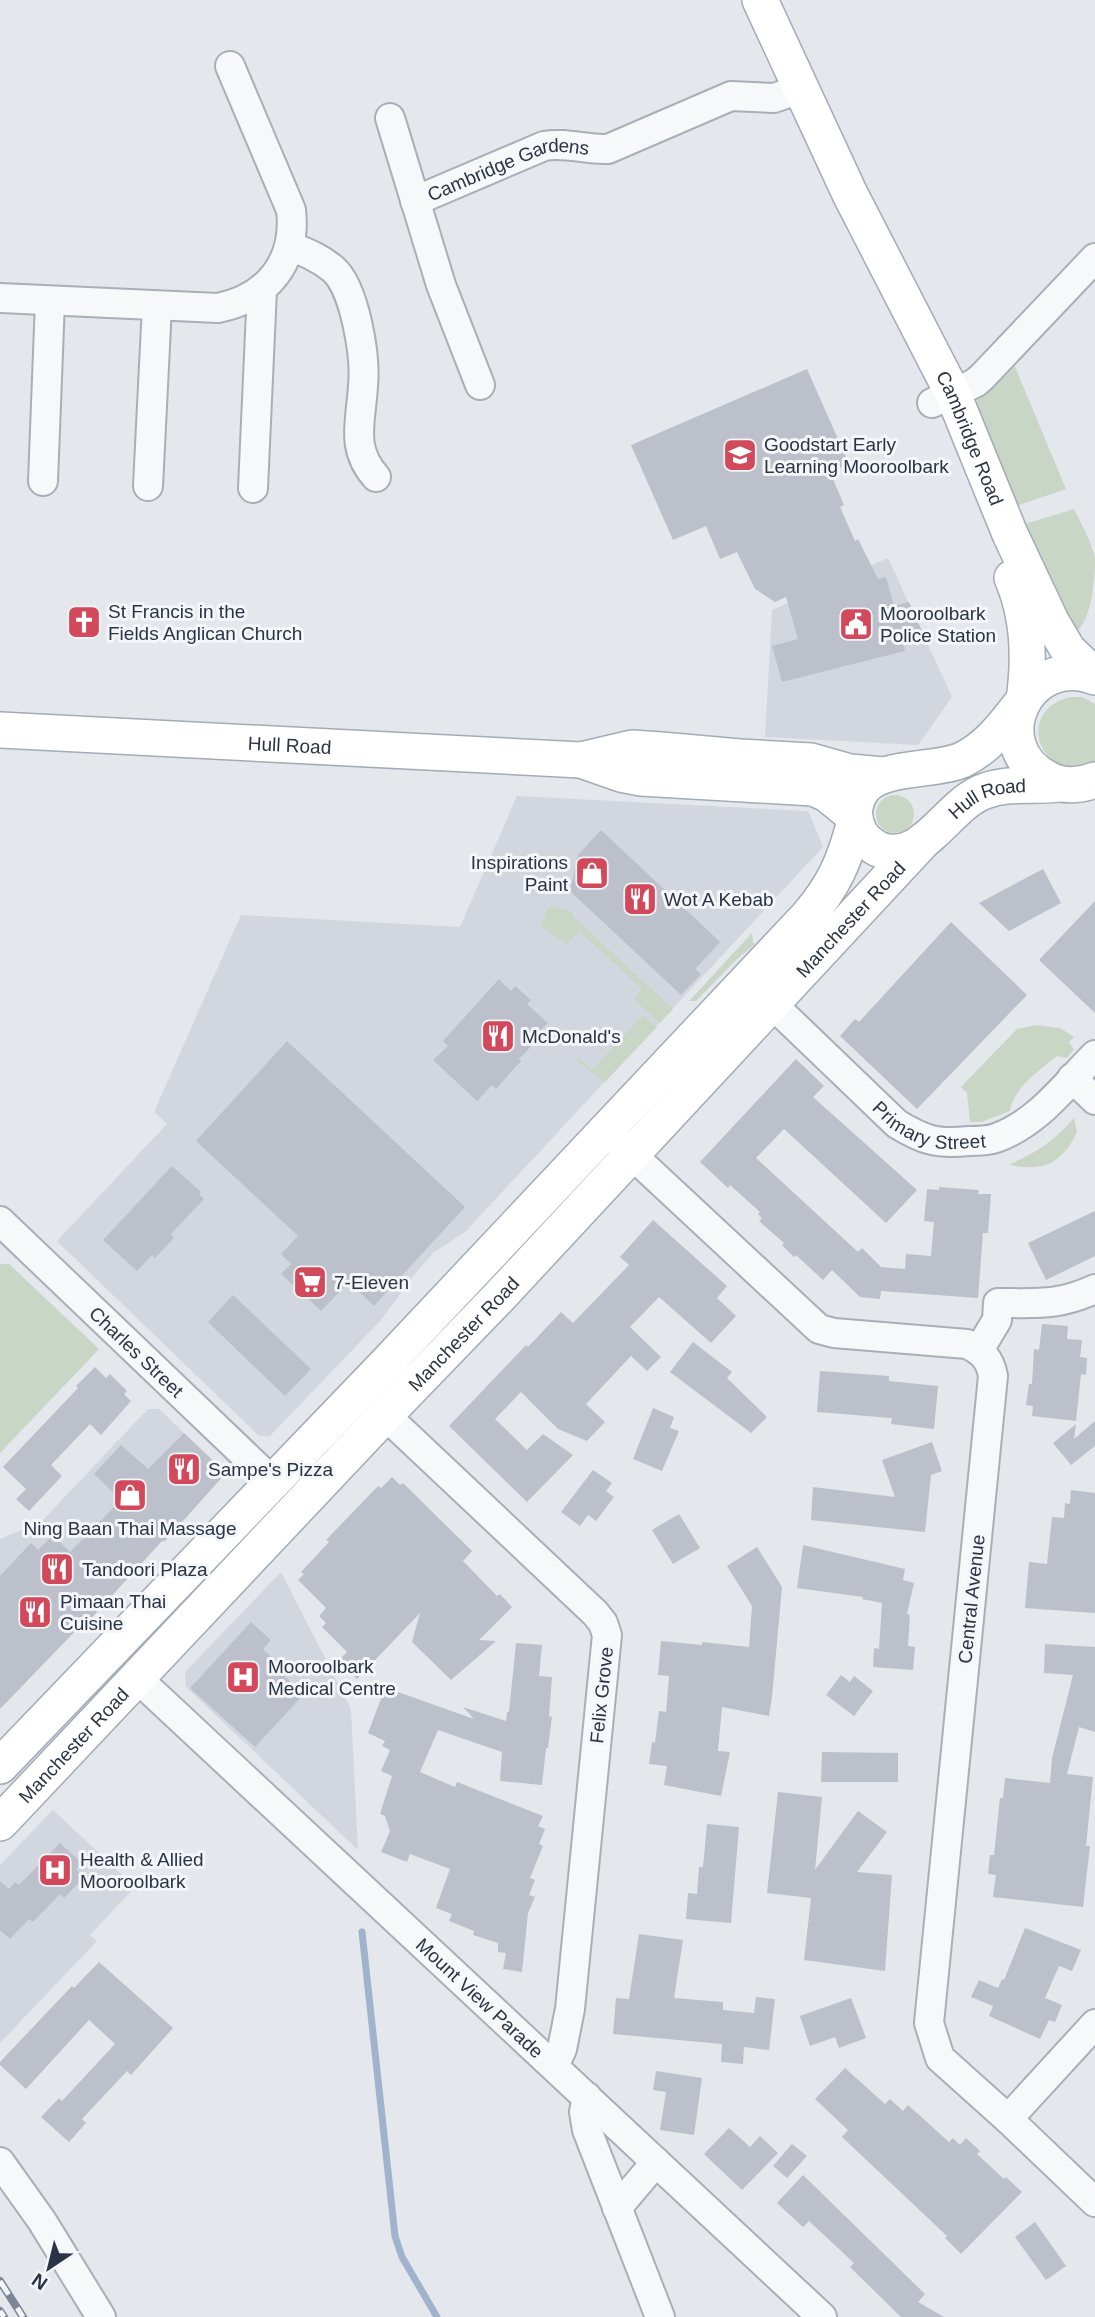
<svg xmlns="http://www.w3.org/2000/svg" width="1095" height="2317" font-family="Helvetica,sans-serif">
<rect width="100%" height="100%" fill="#e4e7ec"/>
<g fill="#d2d6de">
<polygon points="888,558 952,697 918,745 765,737 772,610"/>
<polygon points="517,796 808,811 823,847 465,1232 433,1253 411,1279 381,1320 270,1436 259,1436 57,1241 167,1124 154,1112 241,915 460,927"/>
<polygon points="148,1409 159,1409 212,1460 0,1698 0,1539 41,1522"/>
<polygon points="281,1572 351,1709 358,1850 186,1687 185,1672"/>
<polygon points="53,1810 135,1887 90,1935 97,1941 0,2043 0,1865"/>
</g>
<g fill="#c9d6c5">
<polygon points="1013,362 1066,489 1019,505 1013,503 974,404"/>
<path d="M 1074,509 C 1081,524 1092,542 1095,559 C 1095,578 1092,624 1073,634 L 1023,527 L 1025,524 Z"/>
<path d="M 1070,697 L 1082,697 L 1095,704 L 1095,761 C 1052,794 1006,714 1070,697 Z"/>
<circle cx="895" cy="814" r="19"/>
<polygon points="551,906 571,911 574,917 673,1009 660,1023 634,999 642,989 579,931 567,944 541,927 547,910"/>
<polygon points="752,933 753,942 755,944 737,959 696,1001 689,1001"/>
<polygon points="643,1015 657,1027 605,1082 577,1061 579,1058 592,1070"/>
<path d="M 1036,1025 L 1060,1028 L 1074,1037 L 1069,1042 L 1074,1049 L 1067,1058 L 1057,1056 C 1040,1070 1013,1088 1010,1111 L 981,1122 L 970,1122 L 967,1093 L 961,1087 L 1017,1029 Z"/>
<path d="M 1074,1118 L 1077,1132 C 1062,1164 1043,1172 1009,1165 C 1038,1151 1052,1143 1074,1118 Z"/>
<polygon points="0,1264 9,1264 99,1349 0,1453"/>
</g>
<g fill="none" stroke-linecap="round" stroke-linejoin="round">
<polyline stroke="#9fb4cc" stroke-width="7" points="362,1932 395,2236 402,2257 437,2317"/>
</g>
<g fill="#bbc0ca">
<polygon points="807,369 849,464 830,472 844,505 840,507 855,541 858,539 878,579 886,577 894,606 909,602 922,631 901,636 905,651 782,682 772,646 798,639 786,597 775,602 755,589 737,552 720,559 706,526 673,540 631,445"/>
<polygon points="601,830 720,942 695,969 701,974 681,995 570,891 578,855"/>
<polygon points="1043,869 1061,903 1009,931 979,903"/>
<polygon points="1095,901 1095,1013 1039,960"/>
<polygon points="951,922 1027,995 917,1109 840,1036 855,1019 859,1022"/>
<polygon points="499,979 511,991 515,986 531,1000 527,1004 548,1023 539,1032 542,1035 519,1059 521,1061 496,1089 492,1085 477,1101 433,1060 448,1046 443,1041"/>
<polygon points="287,1041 465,1207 374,1306 349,1282 321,1311 281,1274 291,1264 281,1254 298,1236 196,1141"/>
<polygon points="796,1059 824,1086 813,1097 917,1190 886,1223 784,1129 756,1158 858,1252 862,1248 881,1267 905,1269 906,1254 931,1256 934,1222 924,1221 927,1189 939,1190 939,1187 979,1190 978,1194 991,1194 988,1233 983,1233 978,1298 881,1291 880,1299 860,1297 832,1270 823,1280 796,1255 794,1257 782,1245 784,1243 759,1221 762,1218 758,1214 760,1212 730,1185 728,1188 700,1162"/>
<polygon points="172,1166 201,1192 199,1194 204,1199 171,1234 174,1238 155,1258 152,1255 137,1271 103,1240"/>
<polygon points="1095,1211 1095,1256 1046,1280 1028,1243"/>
<polygon points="653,1220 727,1286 717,1298 736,1316 711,1343 659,1297 630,1327 661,1357 647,1371 631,1356 586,1404 605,1422 587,1441 558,1429 521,1392 495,1419 527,1450 543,1434 573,1455 527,1502 449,1426 526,1345 528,1347 561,1312 573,1323 629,1265 620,1257"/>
<polygon points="233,1295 311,1369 285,1396 208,1322"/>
<polygon points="1042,1324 1068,1326 1067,1339 1082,1340 1080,1357 1087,1358 1086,1375 1081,1374 1076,1421 1032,1416 1033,1406 1026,1405 1029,1384 1032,1384 1034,1349 1039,1350"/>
<polygon points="693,1342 732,1372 727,1378 767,1417 751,1433 670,1372"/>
<polygon points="95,1367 106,1378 110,1374 127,1391 124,1394 131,1401 101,1435 90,1424 51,1465 62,1476 29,1511 16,1499 26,1489 3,1467 78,1388 76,1386"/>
<polygon points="820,1371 889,1376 889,1381 938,1386 934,1429 891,1424 892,1418 817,1412"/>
<polygon points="653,1408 674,1417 670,1428 679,1431 662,1471 633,1459"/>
<polygon points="1095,1421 1095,1446 1071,1465 1053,1443 1076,1424 1074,1439"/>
<polygon points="184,1433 226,1473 164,1542 163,1540 85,1625 83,1623 0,1709 0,1576 31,1543 38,1550 53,1535 70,1552 121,1500 94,1474 121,1445 148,1469"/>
<polygon points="932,1442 942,1471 931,1475 925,1532 811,1520 813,1487 895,1497 882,1460"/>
<polygon points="593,1470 612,1483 606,1491 614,1497 596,1521 588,1515 580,1526 561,1512"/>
<polygon points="392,1477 400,1485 403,1483 472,1551 463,1561 497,1596 500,1594 512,1607 479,1640 496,1641 451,1680 412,1642 420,1613 357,1679 338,1661 347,1652 322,1627 326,1623 319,1616 326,1608 298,1580 304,1574 301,1572 329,1542 326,1540 378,1486 381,1488"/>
<polygon points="1071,1490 1095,1493 1095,1613 1025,1608 1029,1562 1047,1564 1052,1517 1064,1518 1065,1503 1070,1504"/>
<polygon points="679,1514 700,1548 673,1564 652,1530"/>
<polygon points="803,1545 905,1569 903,1580 914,1583 907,1614 910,1615 908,1646 915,1647 913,1670 873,1667 874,1648 879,1649 882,1603 862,1599 863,1597 797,1588"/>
<polygon points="757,1547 782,1587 772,1697 769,1716 722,1707 718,1751 730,1752 721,1796 664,1785 667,1766 649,1764 652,1742 655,1743 659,1711 666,1712 669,1676 658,1675 661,1641 702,1645 702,1642 749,1647 752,1606 727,1566"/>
<polygon points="251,1622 271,1640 263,1649 278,1663 274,1667 304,1694 255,1747 190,1688"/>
<polygon points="516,1643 542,1645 539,1676 552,1677 549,1716 552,1717 548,1748 546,1748 542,1785 500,1781 502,1752 438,1730 420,1772 455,1787 457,1782 543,1816 538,1826 545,1829 539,1844 543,1846 530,1878 535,1880 529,1895 535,1897 528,1913 522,1972 503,1969 506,1953 498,1952 498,1943 473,1935 474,1931 449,1921 452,1914 436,1908 450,1869 410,1854 407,1862 381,1852 390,1831 385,1816 380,1814 392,1776 381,1771 390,1750 382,1746 385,1741 368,1733 384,1691 397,1696 398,1692 474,1719 463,1707 506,1721 507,1712 509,1712"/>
<polygon points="1045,1644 1095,1647 1095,1732 1079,1727 1067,1774 1093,1777 1086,1846 1090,1846 1083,1907 993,1897 996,1875 988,1874 990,1855 994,1855 1000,1798 1003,1798 1005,1778 1050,1783 1052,1758 1073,1675 1044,1673"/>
<polygon points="841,1675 850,1682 854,1676 873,1691 854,1716 826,1695"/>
<polygon points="822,1752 898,1753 898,1782 821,1782"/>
<polygon points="778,1792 822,1797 815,1870 858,1811 887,1832 857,1872 892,1875 885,1971 804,1960 811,1898 767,1893"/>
<polygon points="707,1824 739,1827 731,1923 686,1919 688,1893 697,1894 699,1867 703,1867"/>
<polygon points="60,1843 82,1863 76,1869 84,1877 64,1898 60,1894 33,1922 29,1919 10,1939 0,1930 0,1881 9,1889 15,1882 19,1885"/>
<polygon points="1025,1928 1081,1950 1072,1971 1059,1966 1045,1998 1062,2005 1055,2022 1049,2020 1040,2039 989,2016 993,2006 971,1997 979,1980 998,1988 1002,1979 1004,1980"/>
<polygon points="639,1934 683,1940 674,1998 723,2002 723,2010 754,2013 756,1997 775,1999 769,2050 744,2047 743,2064 721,2062 722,2044 613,2034 616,1998 629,1999"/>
<polygon points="99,1962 173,2028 131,2075 127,2071 82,2119 86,2123 69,2142 41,2117 59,2098 62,2101 115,2044 89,2020 26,2089 0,2065 0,2062 72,1986 74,1988"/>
<polygon points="851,1998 866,2038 839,2048 835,2037 810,2046 800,2016"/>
<polygon points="845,2068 885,2104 890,2099 903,2111 908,2105 949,2142 953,2138 960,2145 966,2138 980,2151 977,2154 1004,2179 1006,2177 1022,2192 961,2254 945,2238 947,2236 842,2137 848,2130 815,2099"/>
<polygon points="656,2071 702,2078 694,2135 660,2130 666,2092 653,2090"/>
<polygon points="729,2128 750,2147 760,2136 778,2153 742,2190 704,2154"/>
<polygon points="792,2144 807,2156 787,2178 773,2166"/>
<polygon points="803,2175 925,2294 918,2302 944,2317 901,2317 850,2267 854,2263 809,2221 803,2227 777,2203"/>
<polygon points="1035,2222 1066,2266 1046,2280 1015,2237"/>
</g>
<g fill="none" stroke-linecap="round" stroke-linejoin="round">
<g stroke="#a9aeb7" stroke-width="32">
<g id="minor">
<polyline points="390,118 441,285 480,385"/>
<path id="s1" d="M 415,201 L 544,146 C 566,142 586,150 608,149 L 731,96 L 774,98 L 800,89"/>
<path d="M 290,246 C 305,252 320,258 333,269 C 355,288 366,357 363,386 C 361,422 350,448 376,477"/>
<path d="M 0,298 L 218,308 C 268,298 297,261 291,210 L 230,66"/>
<polyline points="932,403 975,383 982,377 1095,258"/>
<polyline points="43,481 50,301"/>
<polyline points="148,486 157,306"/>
<polyline points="253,488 262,289"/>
<path id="s2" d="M 772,1004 L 897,1124 C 925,1141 937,1144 969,1141 C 978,1141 988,1141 996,1138 C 1038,1123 1065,1085 1095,1055"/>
<polyline points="1072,1078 1095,1100"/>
<path d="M 616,1140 L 819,1329 L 834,1333 L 967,1344 C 982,1351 990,1359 993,1376 L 929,2023 L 940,2058 L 1008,2119 L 1095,2202"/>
<path id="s3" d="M 0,1221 L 273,1482"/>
<path d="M 979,1350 L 997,1320 L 998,1303 C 1038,1303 1058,1306 1095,1289"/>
<polyline points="385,1415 595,1613 603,1623 607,1635 570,2009 562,2049 554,2066"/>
<path id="s4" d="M 137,1678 L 822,2317"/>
<polyline points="587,2097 584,2112 587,2130 660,2317"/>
<polyline points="1008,2119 1095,2024"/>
<polyline points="0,2162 42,2221 101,2317"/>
<polyline points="617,2208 656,2162"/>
</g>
</g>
<g stroke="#a3abb8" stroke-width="38">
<g id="major">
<path id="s5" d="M 760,0 L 850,194 L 953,394 L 1010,534 L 1051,621 L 1068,650 L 1095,676"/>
<path d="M 1012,578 C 1029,617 1030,658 1024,700"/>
<path d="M 1095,677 C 1026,651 983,746 1048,779 C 1063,787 1079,786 1095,780"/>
<path id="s6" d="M 1020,705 C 1003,727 987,748 962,760 C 934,772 879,765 862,790 C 855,800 852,814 857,826 C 860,836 869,844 878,849 C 922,868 947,804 985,791 C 1010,782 1034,787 1059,784"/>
<path id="s7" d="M 0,730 L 581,760 L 621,774 L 641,778 L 813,788 L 827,794 L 855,817"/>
<polyline points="581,760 632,748 661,750 740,757 811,761 850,772 883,775"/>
<path d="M 0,1766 L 387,1363 L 807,917 C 834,886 845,860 855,821"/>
<path id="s8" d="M 0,1823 L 385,1415 L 499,1297 L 924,840"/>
</g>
</g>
<use href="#minor" stroke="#f7f8fa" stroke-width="28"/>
<use href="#major" stroke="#fff" stroke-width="35"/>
<g stroke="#7d8696" stroke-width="8">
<g id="rail">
<polyline points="0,2281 23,2317"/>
<polyline points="0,2311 4,2317"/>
</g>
</g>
<use href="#rail" stroke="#f4f6f9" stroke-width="5" stroke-dasharray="16" stroke-linecap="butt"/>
</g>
<defs>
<g id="school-square" transform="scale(1.75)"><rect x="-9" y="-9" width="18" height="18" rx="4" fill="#d1495b" stroke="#f4f6f9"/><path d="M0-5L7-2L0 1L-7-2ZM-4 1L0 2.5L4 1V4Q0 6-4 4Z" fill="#fff"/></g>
<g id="church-square" transform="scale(1.75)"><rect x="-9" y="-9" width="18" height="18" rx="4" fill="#d1495b" stroke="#f4f6f9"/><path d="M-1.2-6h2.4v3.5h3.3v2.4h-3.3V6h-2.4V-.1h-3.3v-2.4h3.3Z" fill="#fff"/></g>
<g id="civic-square" transform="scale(1.75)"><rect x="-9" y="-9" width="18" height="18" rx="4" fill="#d1495b" stroke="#f4f6f9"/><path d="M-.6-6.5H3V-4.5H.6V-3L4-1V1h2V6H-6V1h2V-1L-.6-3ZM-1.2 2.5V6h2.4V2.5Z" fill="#fff"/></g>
<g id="shop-square" transform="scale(1.75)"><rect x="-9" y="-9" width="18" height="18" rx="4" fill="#d1495b" stroke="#f4f6f9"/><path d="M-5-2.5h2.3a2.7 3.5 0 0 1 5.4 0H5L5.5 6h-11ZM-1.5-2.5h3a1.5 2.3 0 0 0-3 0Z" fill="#fff"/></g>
<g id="restaurant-square" transform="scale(1.75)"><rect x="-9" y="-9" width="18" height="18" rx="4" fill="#d1495b" stroke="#f4f6f9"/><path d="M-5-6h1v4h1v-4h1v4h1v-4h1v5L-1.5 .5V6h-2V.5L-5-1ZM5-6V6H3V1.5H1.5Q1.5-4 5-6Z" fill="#fff"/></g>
<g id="supermarket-square" transform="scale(1.75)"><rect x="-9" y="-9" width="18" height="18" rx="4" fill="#d1495b" stroke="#f4f6f9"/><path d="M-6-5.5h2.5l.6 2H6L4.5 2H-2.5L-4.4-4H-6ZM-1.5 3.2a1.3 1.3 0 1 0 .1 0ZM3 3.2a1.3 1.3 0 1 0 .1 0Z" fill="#fff"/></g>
<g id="hospital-square" transform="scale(1.75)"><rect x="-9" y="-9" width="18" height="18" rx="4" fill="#d1495b" stroke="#f4f6f9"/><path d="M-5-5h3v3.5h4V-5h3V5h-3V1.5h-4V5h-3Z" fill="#fff"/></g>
</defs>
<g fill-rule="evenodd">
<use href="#school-square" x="740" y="455"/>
<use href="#church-square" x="84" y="622"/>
<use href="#civic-square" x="856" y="624"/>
<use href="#shop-square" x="592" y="873"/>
<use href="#restaurant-square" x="640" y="899"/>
<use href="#restaurant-square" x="498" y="1036"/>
<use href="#supermarket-square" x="310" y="1282"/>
<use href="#restaurant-square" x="184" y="1469"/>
<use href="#shop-square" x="130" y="1495"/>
<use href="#restaurant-square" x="57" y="1569"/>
<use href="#restaurant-square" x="35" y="1612"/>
<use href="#hospital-square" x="243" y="1677"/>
<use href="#hospital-square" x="55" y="1870"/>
</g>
<g text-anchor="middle" stroke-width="6" stroke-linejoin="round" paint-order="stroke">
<g font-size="19" fill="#2b3445" stroke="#f4f6f9">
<text dy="7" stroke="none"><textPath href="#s1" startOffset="100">Cambridge Gardens</textPath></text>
<text dy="7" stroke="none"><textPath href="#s5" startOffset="486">Cambridge Road</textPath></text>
<text dy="7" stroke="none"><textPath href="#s7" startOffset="290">Hull Road</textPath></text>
<text dy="7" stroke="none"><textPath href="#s6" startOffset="385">Hull Road</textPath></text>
<text dy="7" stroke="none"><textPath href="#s8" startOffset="1241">Manchester Road</textPath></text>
<text dy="7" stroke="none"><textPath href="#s2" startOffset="205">Primary Street</textPath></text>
<text dy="7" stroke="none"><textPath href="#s8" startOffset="674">Manchester Road</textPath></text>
<text dy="7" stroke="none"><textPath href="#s3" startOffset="189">Charles Street</textPath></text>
<text transform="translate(971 1599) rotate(-84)" y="7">Central Avenue</text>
<text transform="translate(601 1695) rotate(-84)" y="7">Felix Grove</text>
<text dy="7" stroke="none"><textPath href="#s8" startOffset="107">Manchester Road</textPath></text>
<text dy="7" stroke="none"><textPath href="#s4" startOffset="469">Mount View Parade</textPath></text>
</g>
<g font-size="19" fill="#2b3445" stroke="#f4f6f9" text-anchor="start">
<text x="764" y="451">Goodstart Early<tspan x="764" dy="22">Learning Mooroolbark</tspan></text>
<text x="108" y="618">St Francis in the<tspan x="108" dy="22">Fields Anglican Church</tspan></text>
<text x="880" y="620">Mooroolbark<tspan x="880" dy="22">Police Station</tspan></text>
<text x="568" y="869" text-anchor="end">Inspirations<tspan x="568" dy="22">Paint</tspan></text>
<text x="664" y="906">Wot A Kebab</text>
<text x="522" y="1043">McDonald's</text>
<text x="334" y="1289">7-Eleven</text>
<text x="208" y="1476">Sampe's Pizza</text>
<text x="130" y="1535" text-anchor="middle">Ning Baan Thai Massage</text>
<text x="82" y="1576">Tandoori Plaza</text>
<text x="60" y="1608">Pimaan Thai<tspan x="60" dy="22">Cuisine</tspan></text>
<text x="268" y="1673">Mooroolbark<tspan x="268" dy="22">Medical Centre</tspan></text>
<text x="80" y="1866">Health &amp; Allied<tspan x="80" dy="22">Mooroolbark</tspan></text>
</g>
</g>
<g transform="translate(49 2268) rotate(215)" stroke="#f4f6f9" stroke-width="5" paint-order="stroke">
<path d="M0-5L12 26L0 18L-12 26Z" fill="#2b3445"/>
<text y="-10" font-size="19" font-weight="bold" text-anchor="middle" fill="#2b3445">N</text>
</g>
</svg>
